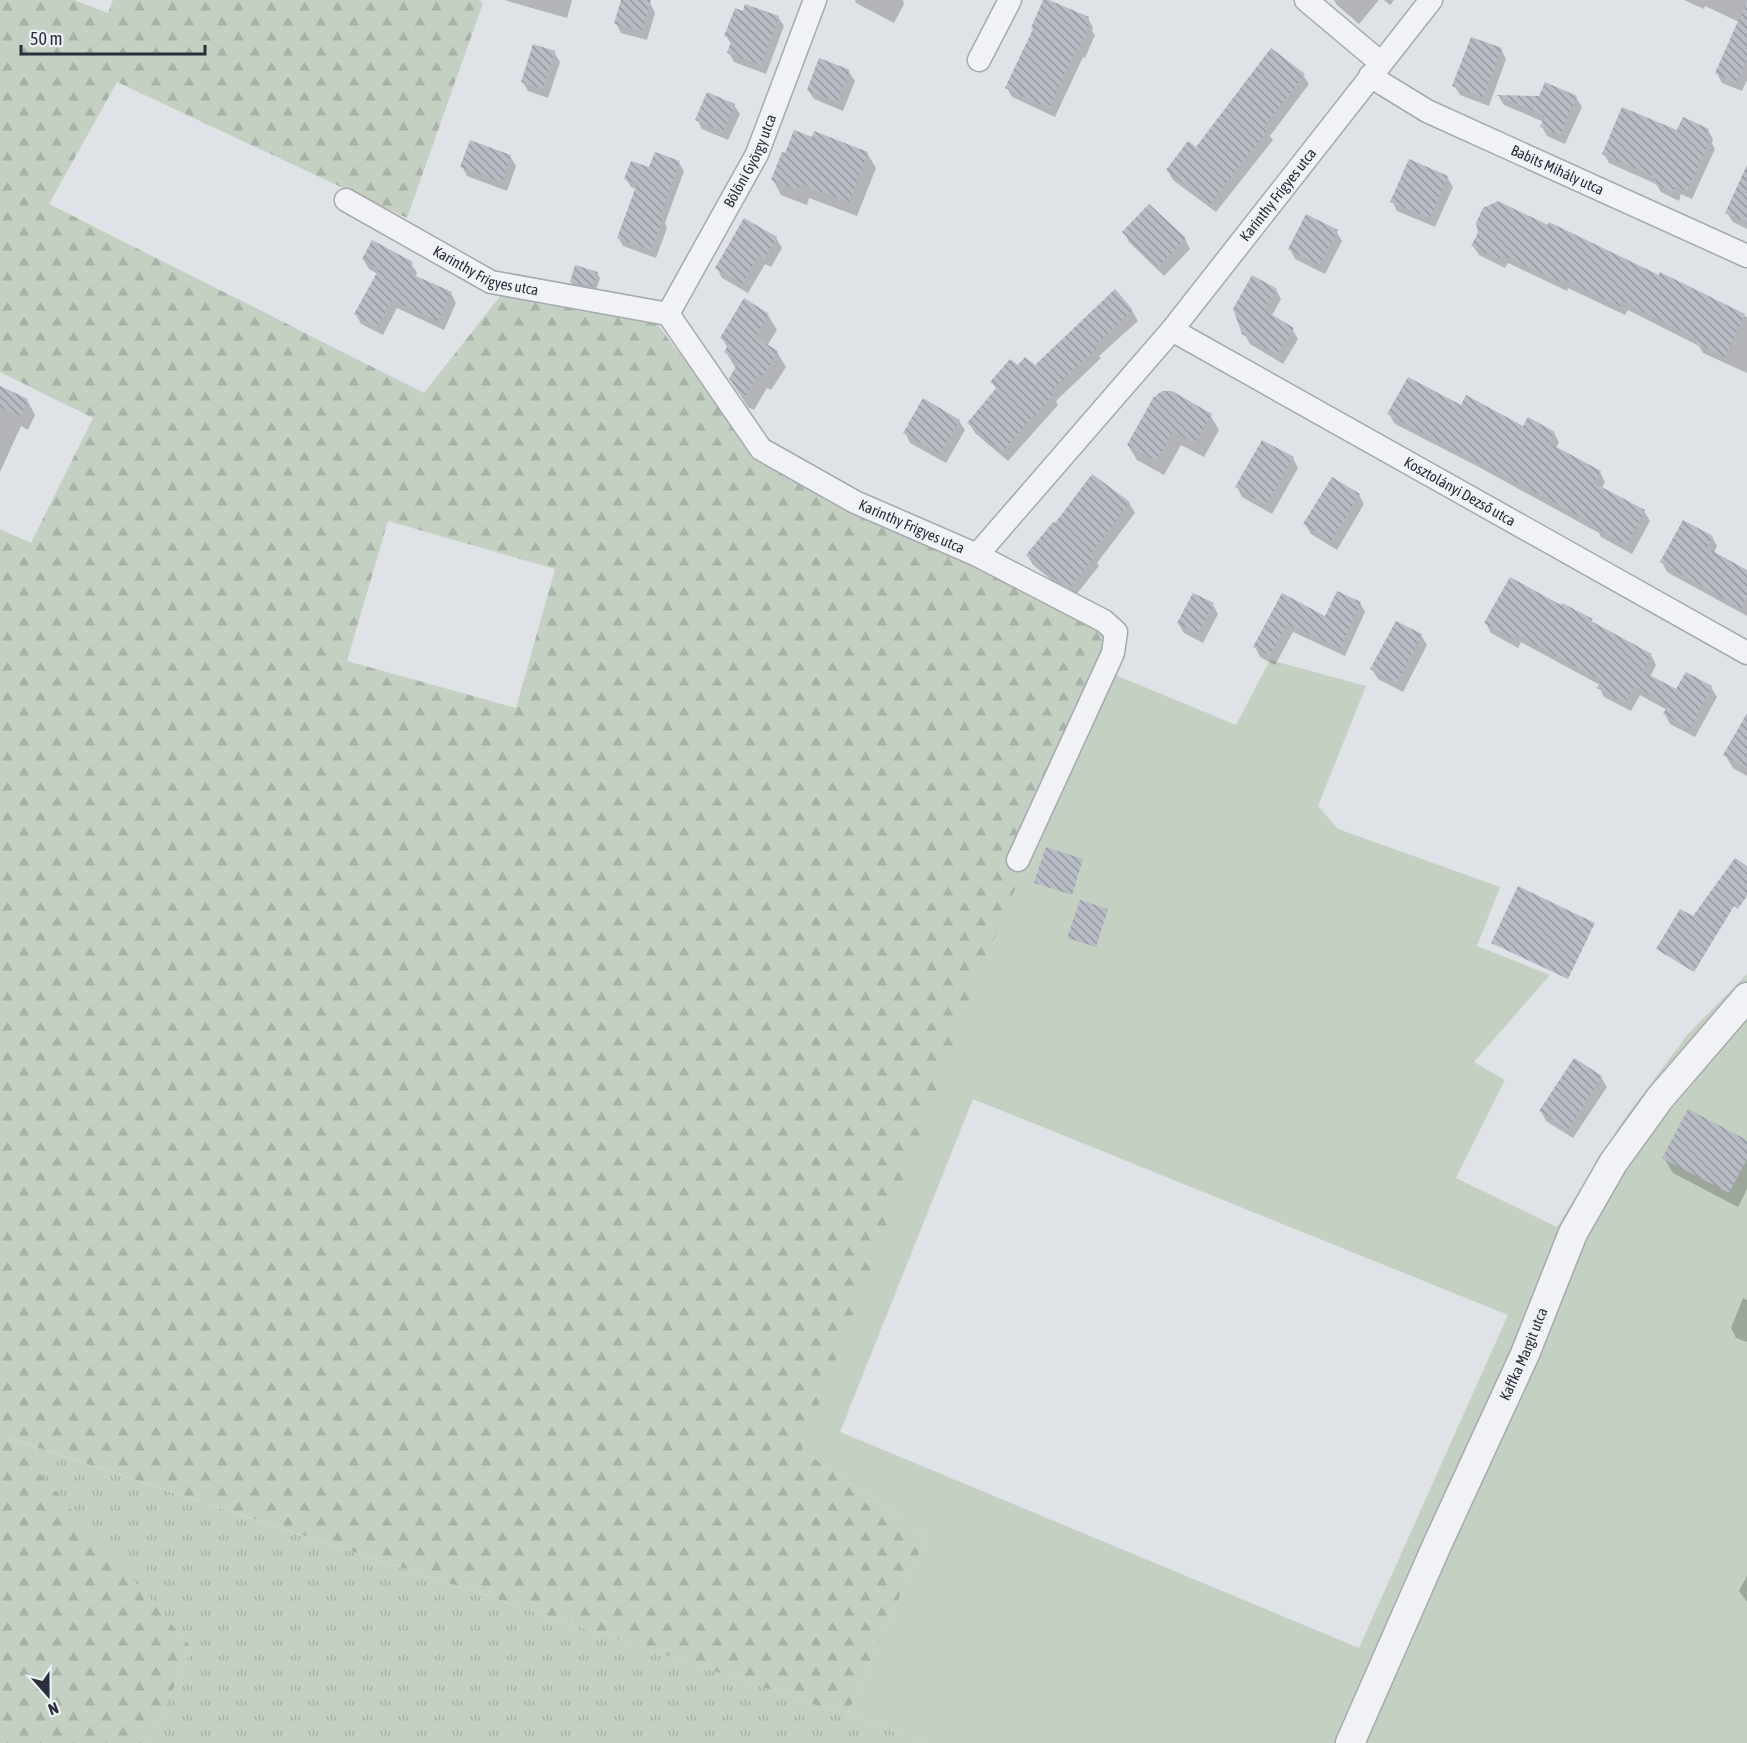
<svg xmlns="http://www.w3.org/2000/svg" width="1747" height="1743" font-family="'Asap Condensed',sans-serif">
<defs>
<pattern id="grass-tufts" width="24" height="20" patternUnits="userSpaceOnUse" patternTransform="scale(1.5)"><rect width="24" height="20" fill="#c4d0c1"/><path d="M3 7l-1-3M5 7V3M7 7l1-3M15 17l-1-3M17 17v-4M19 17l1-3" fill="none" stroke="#a8b3a7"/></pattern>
<pattern id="forest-firs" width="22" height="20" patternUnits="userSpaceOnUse" patternTransform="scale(1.5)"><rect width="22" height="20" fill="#c4d0c1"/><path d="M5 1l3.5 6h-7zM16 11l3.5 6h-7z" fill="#a8b3a7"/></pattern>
<pattern id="building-back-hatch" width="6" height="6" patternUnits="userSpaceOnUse" patternTransform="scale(1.5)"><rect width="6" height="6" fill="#b7bbc3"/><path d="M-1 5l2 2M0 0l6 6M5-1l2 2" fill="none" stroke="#9598a0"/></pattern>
</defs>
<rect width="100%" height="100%" fill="#dfe2e7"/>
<polygon fill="url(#grass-tufts)" points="8,1438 847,1715 928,1743 148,1743 192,1648"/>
<path fill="url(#forest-firs)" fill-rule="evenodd" d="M 0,0 L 74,0 L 108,13 L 113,0 L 479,0 L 483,3 L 407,218 L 117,82 L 49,204 L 424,393 L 501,295 L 657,324 L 761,460 L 976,566 L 1102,630 L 1106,671 L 802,1450 L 927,1536 L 847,1715 L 9,1438 L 192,1648 L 148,1743 L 0,1743 L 0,529 L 31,543 L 93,418 L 0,372 ZM 388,521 L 555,569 L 516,708 L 347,661 Z"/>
<path fill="#c4d0c1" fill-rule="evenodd" d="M 1270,660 L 1366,686 L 1318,806 L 1338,829 L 1500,887 L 1477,946 L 1550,975 L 1474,1062 L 1505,1080 L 1456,1178 L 1557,1227 L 1622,1122 L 1688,1034 L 1747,974 L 1747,1743 L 928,1743 L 847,1715 L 927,1536 L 802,1450 L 990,949 L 1106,671 L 1236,725 ZM 973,1099 L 1508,1315 L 1359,1648 L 840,1432 Z"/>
<g fill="#0003">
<polygon points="504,0 572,0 567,18"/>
<polygon points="623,0 638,0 650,3 655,13 647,40 621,33 616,23"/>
<polygon points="855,0 903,0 904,4 894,23 856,3"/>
<polygon points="1334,0 1379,0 1359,24 1337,5"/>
<polygon points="1384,0 1394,0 1390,5"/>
<polygon points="1684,0 1747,0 1747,80 1742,91 1722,83 1717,73 1739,22 1705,6 1704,9"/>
<polygon points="778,17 784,26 766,74 734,62 729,53 732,45 726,36"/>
<polygon points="1088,18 1093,28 1092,31 1095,35 1085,58 1083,57 1055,117 1012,97 1007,88 1034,30 1032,28"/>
<polygon points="1501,49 1506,59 1489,106 1460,95 1454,85"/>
<polygon points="554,52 560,62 548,98 528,91 522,81"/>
<polygon points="849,72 855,81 843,111 814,99 808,90"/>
<polygon points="1303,75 1309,84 1270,136 1273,140 1216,212 1173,180 1168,171"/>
<polygon points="1499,97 1576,97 1582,107 1565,144 1547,136 1542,127 1544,122 1504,105"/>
<polygon points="734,105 740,114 728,140 702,129 697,119"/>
<polygon points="1708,130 1713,139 1712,143 1715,149 1692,199 1681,194 1679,201 1661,192 1656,184 1609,163 1604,154 1678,132"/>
<polygon points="867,153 876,168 857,216 809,198 807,205 781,195 773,180"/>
<polygon points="510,156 516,166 507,191 467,176 462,166"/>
<polygon points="679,163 684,171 665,223 667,228 656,258 623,246 618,237 636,189 631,187 626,179 650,169"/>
<polygon points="1447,177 1453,187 1435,227 1397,211 1392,201"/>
<polygon points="1747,194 1747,229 1733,222 1727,213"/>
<polygon points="745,220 776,238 782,248 771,267 765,264 748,293 722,278 717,268"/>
<polygon points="1336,231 1342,241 1325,274 1295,259 1290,249"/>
<polygon points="1124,232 1185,239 1190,249 1164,276 1129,242"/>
<polygon points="1473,246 1659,277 1661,274 1747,317 1747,373 1703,353 1699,346 1628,310 1625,315 1568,288 1567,291 1508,263 1505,268 1479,255"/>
<polygon points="363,259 411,263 417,273 415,277 451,293 456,303 444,330 397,308 383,335 361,324 356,314 378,274 369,269"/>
<polygon points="576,267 597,273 600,278 596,290 574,287 571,282"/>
<polygon points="1276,290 1281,299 1271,317 1292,329 1298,339 1283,364 1250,344 1244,333"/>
<polygon points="1115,292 1132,311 1138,321 1099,356 1101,358 1056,401 1058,405 1008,461 975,433 969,423 997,390 992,382 1018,368 1035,367"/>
<polygon points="768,315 777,330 767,346 777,352 786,367 771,390 767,388 754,410 748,407 730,378 736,369 726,352 728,348 722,338"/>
<polygon points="0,388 27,400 35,415 28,430 21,426 0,472"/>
<polygon points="1389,414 1523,428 1554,433 1559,442 1556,448 1600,472 1605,482 1602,488 1644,511 1650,521 1632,554 1601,537 1599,533 1477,466 1395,424"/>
<polygon points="1210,415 1219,430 1204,457 1181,445 1164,475 1137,460 1128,445"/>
<polygon points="959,421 965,430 946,463 910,443 905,433"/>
<polygon points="1293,458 1298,468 1272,514 1242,497 1237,487"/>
<polygon points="1359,495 1364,504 1337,550 1311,534 1305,524"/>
<polygon points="1129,503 1135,513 1097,563 1099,566 1075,596 1068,593 1033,565 1027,555"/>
<polygon points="1712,537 1717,546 1714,553 1747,571 1747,616 1667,572 1662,562"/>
<polygon points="1283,595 1326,618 1360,603 1365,612 1345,656 1293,632 1275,665 1260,657 1255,647"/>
<polygon points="1213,605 1218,614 1203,643 1184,633 1178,623"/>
<polygon points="1562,607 1591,620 1594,624 1651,655 1656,665 1650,677 1677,691 1686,674 1711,687 1717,697 1695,737 1670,724 1665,714 1667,710 1640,695 1631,711 1604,697 1599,687 1600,685 1521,642 1518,648 1491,633 1486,623"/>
<polygon points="1397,623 1421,635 1427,645 1403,692 1378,679 1372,669"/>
<polygon points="1747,716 1747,776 1733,768 1725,755"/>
<polygon points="1601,1077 1607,1087 1573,1138 1546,1121 1541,1111"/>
<polygon points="1747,1142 1747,1189 1738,1207 1673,1173 1664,1158"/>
<polygon points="1743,1298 1747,1300 1747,1342 1736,1338 1731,1328"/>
<polygon points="1747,1576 1747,1602 1739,1591"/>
</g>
<g fill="url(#building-back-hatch)">
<polygon points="621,0 651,0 642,31 614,24"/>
<polygon points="1043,0 1049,0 1089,17 1087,22 1090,24 1079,49 1077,48 1049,108 1005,88 1033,29 1031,28"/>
<polygon points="1747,1 1747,59 1736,83 1715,73"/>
<polygon points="745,4 779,16 761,65 727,53 732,39 724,36 735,8 743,11"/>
<polygon points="1471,37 1502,48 1483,97 1452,86"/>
<polygon points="533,44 555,51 543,89 521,82"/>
<polygon points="1271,48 1305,74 1264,127 1268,130 1210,204 1166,170 1188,141 1196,147"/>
<polygon points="819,58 850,70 837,102 807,90"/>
<polygon points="1545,82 1577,96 1560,135 1540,127 1545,116 1496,95 1539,96"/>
<polygon points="707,92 735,104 723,132 695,120"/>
<polygon points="1622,107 1677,130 1683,117 1709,129 1706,135 1711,138 1687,191 1676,186 1673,192 1653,183 1656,177 1602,154"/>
<polygon points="794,130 812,137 814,131 868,152 849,202 801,184 798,190 771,180 782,152 785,153"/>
<polygon points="470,140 511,155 502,182 460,167"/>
<polygon points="655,152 680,161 660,217 663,218 651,250 617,238 637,184 624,179 631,161 649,167"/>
<polygon points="1409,159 1448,176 1430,218 1390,202"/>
<polygon points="1747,165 1747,222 1725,213"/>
<polygon points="1498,201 1548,225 1549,222 1659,275 1660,272 1745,314 1725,357 1696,343 1698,339 1622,301 1620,307 1563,279 1561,282 1502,255 1500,259 1471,246 1478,233 1476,223 1483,208"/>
<polygon points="1149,204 1186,238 1158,267 1122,232"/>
<polygon points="1306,214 1338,230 1319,265 1288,249"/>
<polygon points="744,218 777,237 765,259 759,255 743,284 715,268"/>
<polygon points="372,240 413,262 407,272 452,292 438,321 392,300 377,327 354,314 379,269 362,259"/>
<polygon points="575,265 598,272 593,287 570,282"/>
<polygon points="1252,275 1277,289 1264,310 1294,328 1277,355 1242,334 1233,309"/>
<polygon points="1115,289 1133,310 1095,346 1097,348 1050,392 1054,394 1034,418 1033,416 1002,452 967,423 997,387 990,382 1010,359 1018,365 1025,357 1035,365"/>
<polygon points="744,298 769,314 755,337 778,351 763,376 759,374 745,396 738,392 729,378 739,362 724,352 729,344 720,338"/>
<polygon points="1408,377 1461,405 1466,395 1523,426 1528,417 1555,432 1549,443 1601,471 1594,483 1645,510 1627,545 1594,527 1595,525 1545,497 1387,414"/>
<polygon points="0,386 28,399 20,416 0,407"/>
<polygon points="1162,391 1172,391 1212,414 1195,443 1173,431 1156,461 1127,445 1153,398"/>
<polygon points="923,398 960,420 940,454 903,433"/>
<polygon points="1262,440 1294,457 1266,505 1235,487"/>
<polygon points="1092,474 1130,502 1092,553 1095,556 1069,588 1061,583 1026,555 1053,522 1055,523"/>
<polygon points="1332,477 1360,494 1331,541 1303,524"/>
<polygon points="1683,520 1713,536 1707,548 1747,570 1747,597 1741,608 1660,562"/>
<polygon points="1510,577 1561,605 1562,603 1593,619 1591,621 1652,654 1642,671 1676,689 1686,672 1712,686 1690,729 1663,714 1668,705 1634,686 1625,703 1597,688 1601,680 1515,634 1513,639 1484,623"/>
<polygon points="1337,591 1361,602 1340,648 1287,624 1270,656 1253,647 1282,593 1325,616"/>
<polygon points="1193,593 1214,603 1198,634 1177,623"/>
<polygon points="1396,621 1422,634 1397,683 1370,669"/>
<polygon points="1747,713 1747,768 1723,755"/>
<polygon points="1046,847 1083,859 1072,895 1034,883"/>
<polygon points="1735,858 1747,866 1747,896 1738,909 1734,906 1694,972 1656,949 1680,909 1693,916"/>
<polygon points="1518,886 1595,923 1568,979 1491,943"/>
<polygon points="1080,900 1108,909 1096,947 1067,938"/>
<polygon points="1574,1058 1602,1076 1568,1130 1539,1111"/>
<polygon points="1688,1109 1747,1140 1747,1159 1729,1193 1662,1158"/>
</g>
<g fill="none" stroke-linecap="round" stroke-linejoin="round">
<g stroke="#a5a9b0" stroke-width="25">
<g id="minor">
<polyline points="1306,0 1381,63"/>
<polyline points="979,60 1010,0"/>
<path id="s1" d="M 1370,76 L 1427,111 L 1747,256"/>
<path id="s2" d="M 346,200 L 491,282 L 668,314 L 761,449 L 855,502 L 977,555 L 1172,330 L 1431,0"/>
<path id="s3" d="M 668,314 L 757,154 L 815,0"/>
<path id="s4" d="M 1172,330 L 1747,653"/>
<polyline points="977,555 1104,621 1116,632 1113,653 1018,860"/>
</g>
</g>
<g stroke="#a5a9b0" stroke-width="31">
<g id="tertiary">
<path id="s5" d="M 1350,1743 L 1437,1545 L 1525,1354 L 1573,1233 L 1613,1163 L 1660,1098 L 1747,997"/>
</g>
</g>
<use href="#minor" stroke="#f1f2f6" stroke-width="22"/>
<use href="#tertiary" stroke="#f1f2f6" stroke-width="28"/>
</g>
<g text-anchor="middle" stroke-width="5" stroke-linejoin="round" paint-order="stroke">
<g font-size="15" fill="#292f3c" stroke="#eef0f5">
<text dy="5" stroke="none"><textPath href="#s3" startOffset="174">Bölöni György utca</textPath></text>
<text dy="5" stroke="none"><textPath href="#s1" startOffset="210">Babits Mihály utca</textPath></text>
<text dy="5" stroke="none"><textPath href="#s2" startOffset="1221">Karinthy Frigyes utca</textPath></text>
<text dy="5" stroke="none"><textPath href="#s2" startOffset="158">Karinthy Frigyes utca</textPath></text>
<text dy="5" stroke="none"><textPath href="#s4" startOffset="330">Kosztolányi Dezső utca</textPath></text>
<text dy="5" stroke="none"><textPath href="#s2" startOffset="680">Karinthy Frigyes utca</textPath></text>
<text dy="5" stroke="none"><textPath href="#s5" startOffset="426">Kaffka Margit utca</textPath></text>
</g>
</g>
<g transform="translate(48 1695) rotate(159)" stroke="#eef0f5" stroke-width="4.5" paint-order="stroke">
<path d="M0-4.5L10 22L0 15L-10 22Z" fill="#292f3c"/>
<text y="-9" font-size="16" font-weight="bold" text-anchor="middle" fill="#292f3c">N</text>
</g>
<path d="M21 45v9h184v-9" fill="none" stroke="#292f3c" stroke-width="3"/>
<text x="30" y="45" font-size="18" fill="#292f3c" stroke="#eef0f5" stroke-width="4.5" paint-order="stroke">50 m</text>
</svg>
